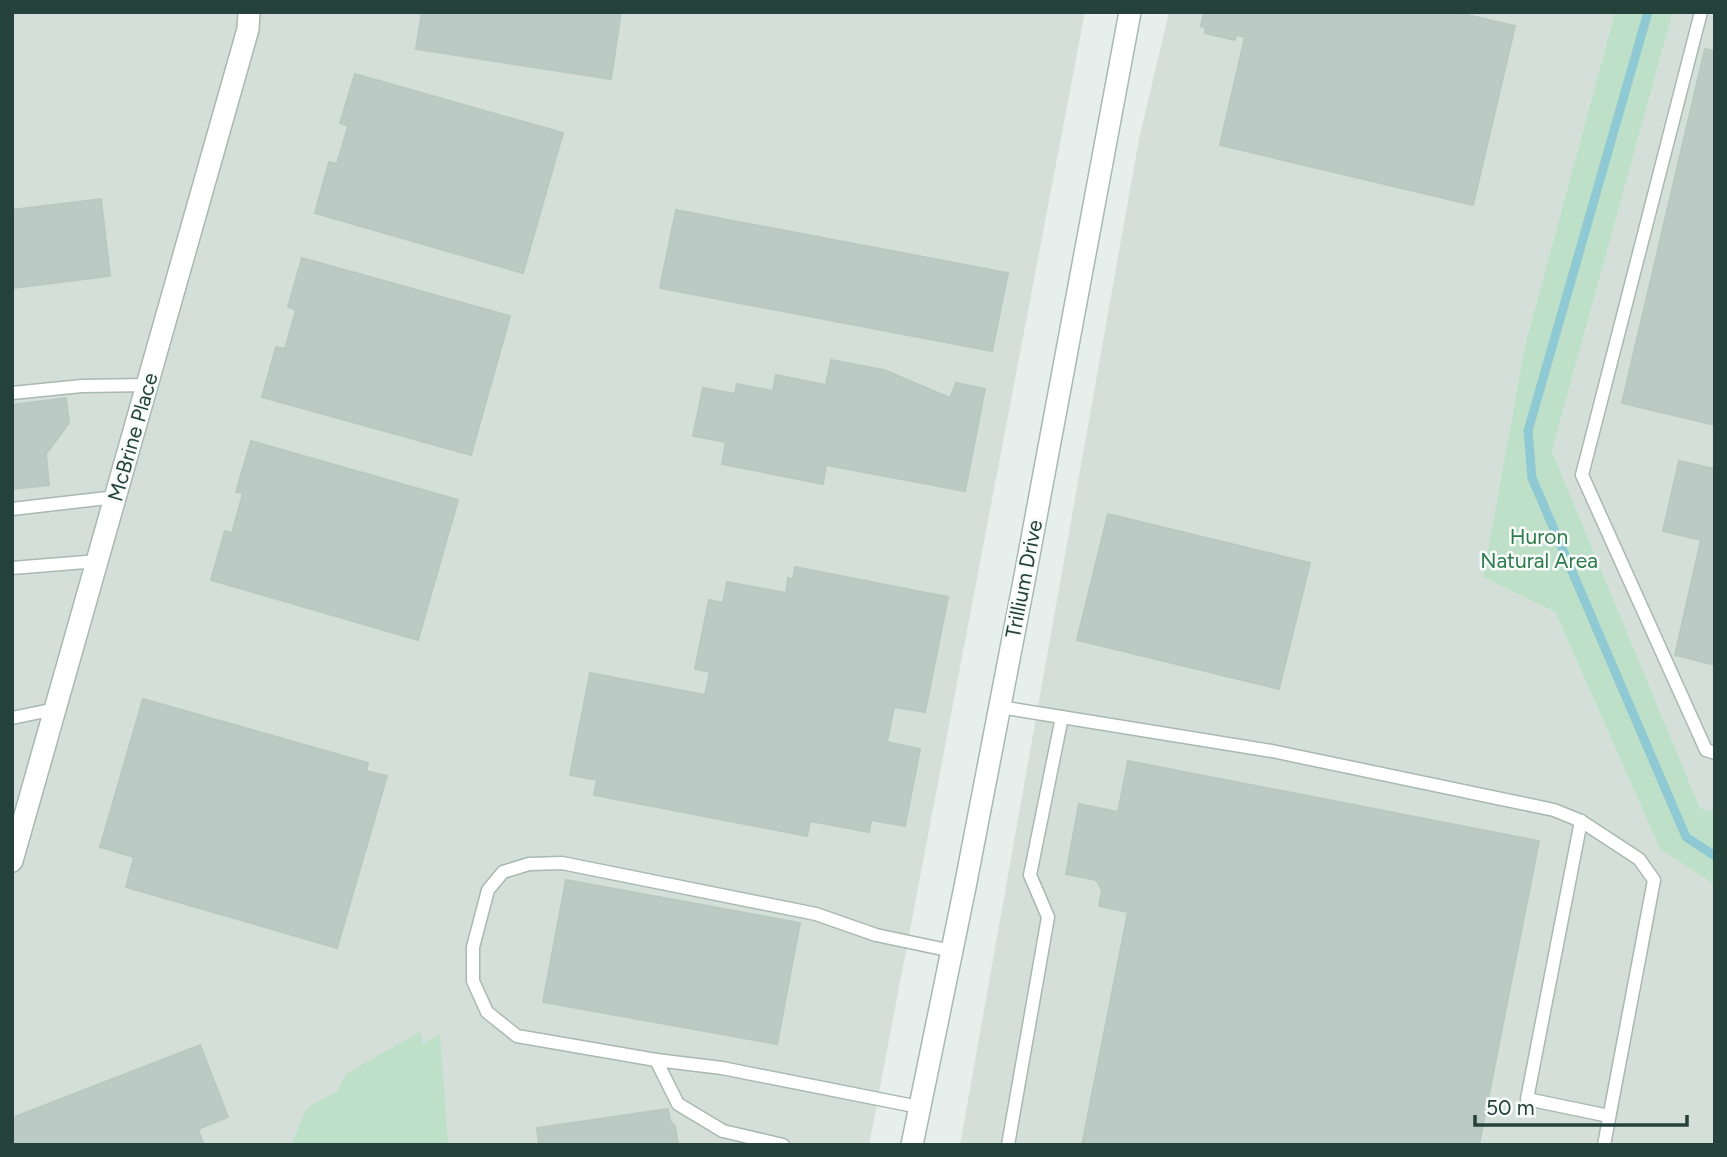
<svg xmlns="http://www.w3.org/2000/svg" width="1727" height="1157" font-family="Figtree,sans-serif">
<rect width="100%" height="100%" fill="#e6efeb"/>
<g fill="#d4dfda">
<polygon points="12,12 1085,12 869,1145 433,1145 421,1031 309,1145 12,1145"/>
<polygon points="1169,12 1615,12 1525,345 1483,577 1555,612 1660,849 1715,885 1715,1145 960,1145 1139,139"/>
<polygon points="1673,12 1715,12 1715,812 1700,808 1552,451"/>
</g>
<g fill="#bfe0c8">
<polygon points="1615,12 1673,12 1552,451 1700,808 1715,812 1715,885 1660,849 1555,612 1483,577 1525,345"/>
<polygon points="421,1031 423,1044 440,1034 448,1145 291,1145 307,1108 337,1091 346,1074"/>
</g>
<g fill="none" stroke-linecap="round" stroke-linejoin="round">
<polyline stroke="#8ec9d4" stroke-width="9" points="1648,12 1528,431 1532,478 1686,837 1715,856"/>
</g>
<g fill="#bbcac4" stroke="#b8c9c2" stroke-width="2">
<polygon points="422,12 621,12 611,79 416,49"/>
<polygon points="1204,12 1455,12 1515,26 1473,205 1220,145 1245,37 1236,35 1235,40 1205,33 1206,28 1201,26"/>
<polygon points="1705,49 1715,51 1715,425 1622,403"/>
<polygon points="355,74 563,133 523,273 315,213 329,162 337,164 348,126 340,123"/>
<polygon points="101,199 110,276 12,288 12,210"/>
<polygon points="676,210 1008,273 992,351 660,288"/>
<polygon points="302,258 510,316 471,455 262,397 276,347 285,349 296,310 288,307"/>
<polygon points="831,360 884,370 950,398 956,383 985,389 965,491 826,465 823,484 722,464 726,442 693,436 703,388 735,394 737,384 773,391 776,375 826,385"/>
<polygon points="66,398 69,423 46,454 49,485 12,489 12,405"/>
<polygon points="251,441 458,500 418,640 211,580 225,531 232,533 243,493 236,492"/>
<polygon points="1679,461 1715,469 1715,665 1675,655 1701,540 1663,531"/>
<polygon points="1108,514 1310,563 1279,689 1077,640"/>
<polygon points="795,567 948,597 925,712 894,707 887,742 920,749 905,826 871,820 869,832 810,821 807,836 594,795 597,780 570,775 590,673 705,695 710,672 695,669 709,600 723,603 727,582 786,593 788,578 793,579"/>
<polygon points="143,699 368,763 366,771 387,776 337,948 126,887 134,857 100,847"/>
<polygon points="1128,761 1539,841 1479,1145 1082,1145 1128,912 1099,906 1102,890 1096,880 1066,874 1079,804 1118,812"/>
<polygon points="566,880 800,923 777,1044 543,1002"/>
<polygon points="200,1045 228,1117 198,1129 204,1145 12,1145 12,1118"/>
<polygon points="668,1109 670,1121 675,1126 678,1145 539,1145 537,1128"/>
</g>
<g fill="none" stroke-linecap="round" stroke-linejoin="round">
<g stroke="#a8b8b2" stroke-width="15">
<g id="service">
<polyline points="1701,12 1582,475 1706,750 1715,753"/>
<polyline points="12,393 82,386 147,385"/>
<polyline points="12,509 116,497"/>
<polyline points="12,568 98,561"/>
<polyline points="1000,707 1272,751 1554,810 1581,821 1639,859 1654,880 1604,1145"/>
<polyline points="12,718 55,709"/>
<polyline points="1581,821 1527,1099 1609,1116"/>
<polyline points="656,1060 722,1068 919,1107"/>
<polyline points="783,1145 723,1131 678,1104 656,1060 517,1036 487,1012 473,981 473,947 488,890 503,872 529,864 562,863 816,914 876,935 952,951"/>
<polyline points="1008,1145 1048,917 1030,875 1062,717"/>
</g>
</g>
<g stroke="#a8b8b2" stroke-width="24">
<polyline id="minor" points="12,861 248,29 249,12"/>
</g>
<g stroke="#a8b8b2" stroke-width="24">
<polyline id="tertiary" points="912,1145 965,887 1025,576 1130,12"/>
</g>
<use href="#service" stroke="#fff" stroke-width="12"/>
<use href="#minor" stroke="#fff" stroke-width="21"/>
<use href="#tertiary" stroke="#fff" stroke-width="21"/>
</g>
<g text-anchor="middle" stroke-width="5" stroke-linejoin="round" paint-order="stroke">
<g font-size="21" fill="#24423a" stroke="#f7fbf9">
<text transform="translate(133 437) rotate(-74)" y="7">McBrine Place</text>
<text transform="translate(1024 579) rotate(-79)" y="7">Trillium Drive</text>
</g>
<g font-size="21" fill="#2d7a4b" stroke="#f7fbf9">
<text x="1539" y="544">Huron<tspan x="1539" dy="24">Natural Area</tspan></text>
</g>
</g>
<rect width="1727" height="1157" fill="none" stroke="#24423a" stroke-width="28"/>
<path d="M1475 1115v10h212v-10" fill="none" stroke="#24423a" stroke-width="3.5"/>
<text x="1486" y="1115" font-size="21" fill="#24423a" stroke="#f7fbf9" stroke-width="5" paint-order="stroke">50 m</text>
</svg>
